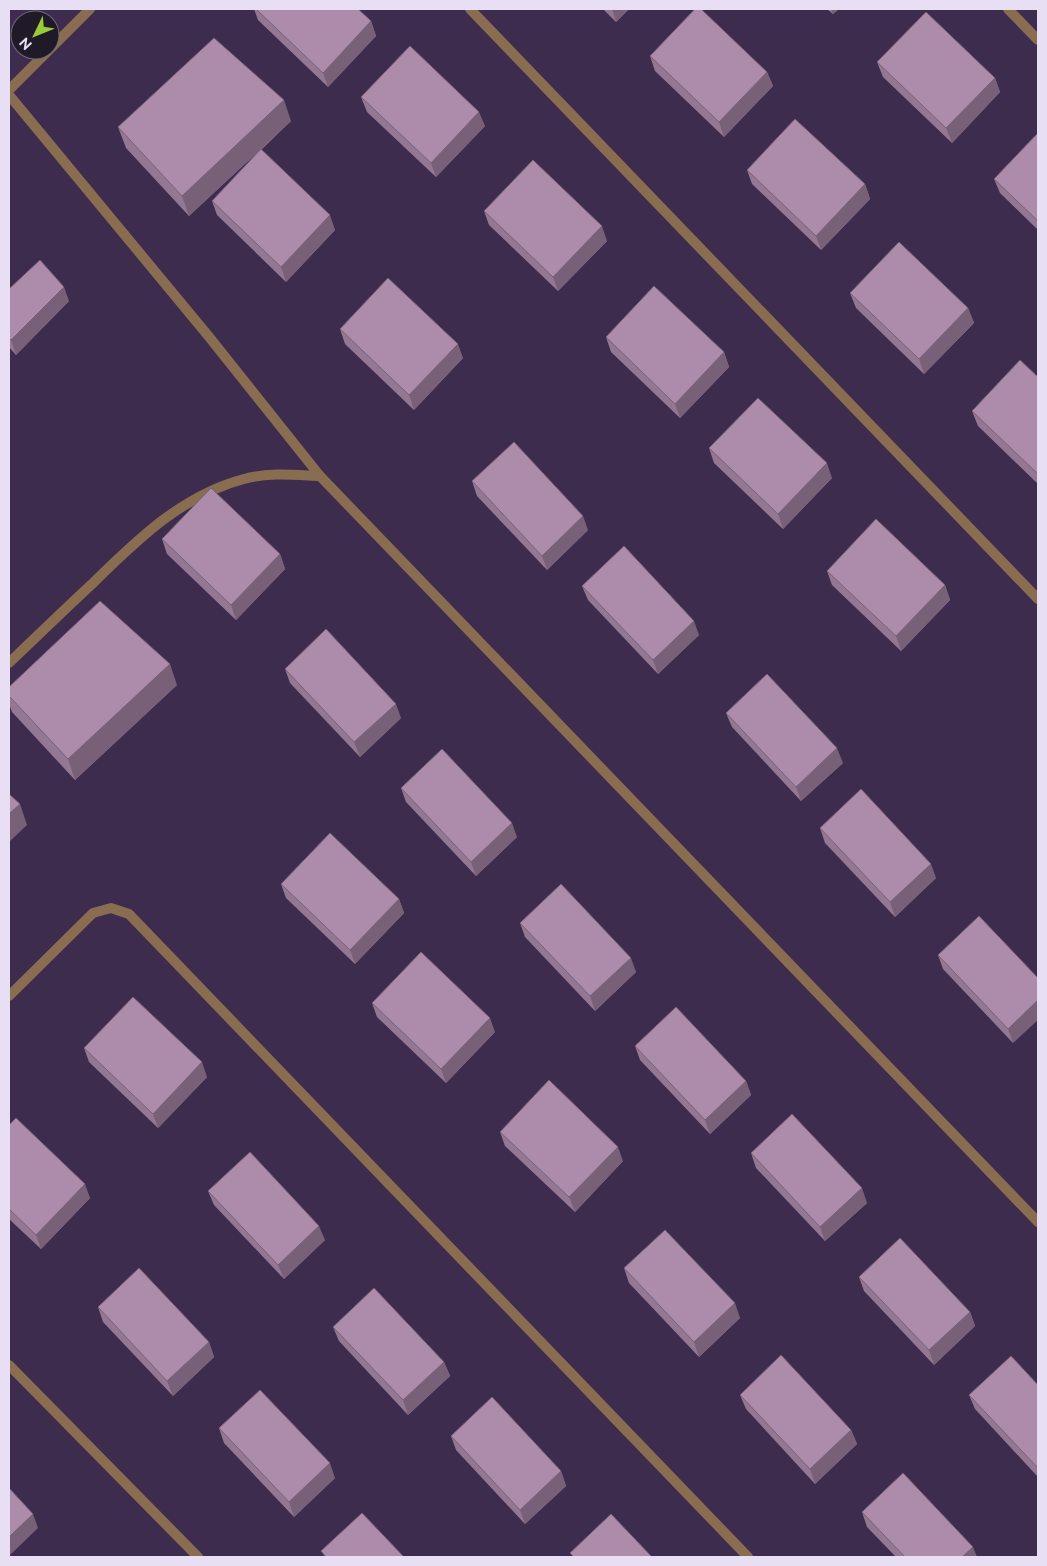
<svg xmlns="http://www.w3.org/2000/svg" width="1047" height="1566" font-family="Raleway,sans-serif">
<rect width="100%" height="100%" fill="#3d2c4d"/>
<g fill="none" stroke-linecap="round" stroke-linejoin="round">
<g stroke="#886d51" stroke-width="10">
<polyline points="470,9 1038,599"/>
<polyline points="1008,9 1038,40"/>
<polyline points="50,49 90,9"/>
<polyline points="9,90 49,50"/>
<polyline points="9,95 210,338 320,476 1038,1222"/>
<path d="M 9,663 C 36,637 64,610 92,584 C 136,541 182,495 244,479 C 269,472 295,475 320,476"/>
<polyline points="9,996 93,913 111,908 129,914 748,1557"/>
<polyline points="9,1365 198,1557"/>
</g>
</g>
<g fill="#947893">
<polygon points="254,9 358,9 371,21 376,36 328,87 258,20"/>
<polygon points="603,9 629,9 616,22"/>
<polygon points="827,9 839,9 833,14"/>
<polygon points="650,56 767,72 773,86 724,137 655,71"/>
<polygon points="877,62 995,78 1000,92 952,143 883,77"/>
<polygon points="361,97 485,126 436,177 367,112"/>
<polygon points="291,121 261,150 335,230 286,282 217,215 212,201 258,152 189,216 126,148 118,127"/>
<polygon points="1038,133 1038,230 1000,193 994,179"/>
<polygon points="747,170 865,184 870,199 821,250 752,184"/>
<polygon points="484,211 607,241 558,291 489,225"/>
<polygon points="9,289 69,301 16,355 9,347"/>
<polygon points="850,293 968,308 974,323 924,374 856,308"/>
<polygon points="340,329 463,358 414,410 345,344"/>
<polygon points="606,337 724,352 729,367 680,418 611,352"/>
<polygon points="1038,377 1038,484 978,426 972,411"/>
<polygon points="709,448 832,478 783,529 714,463"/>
<polygon points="472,481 588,530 547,570 477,496"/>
<polygon points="162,539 280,554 285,569 236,620 167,554"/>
<polygon points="827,571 945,585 950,600 901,651 832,585"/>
<polygon points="582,586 699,635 658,674 588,600"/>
<polygon points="285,669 401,718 360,757 290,683"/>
<polygon points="177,685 75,780 12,712 9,704 9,687"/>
<polygon points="726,713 843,763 801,801 732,727"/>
<polygon points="401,788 517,837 476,876 406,802"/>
<polygon points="820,828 936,878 895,917 825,843"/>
<polygon points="281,884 399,899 404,913 355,964 286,898"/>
<polygon points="520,923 636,972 595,1011 525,937"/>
<polygon points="938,955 1038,978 1013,1043 943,969"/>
<polygon points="372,1003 495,1032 446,1083 377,1017"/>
<polygon points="635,1046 746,1081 751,1095 710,1134 640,1060"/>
<polygon points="84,1048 207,1077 158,1128 89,1062"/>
<polygon points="9,1125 90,1198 41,1249 9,1219"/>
<polygon points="500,1132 623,1161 575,1212 505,1146"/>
<polygon points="751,1153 867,1203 825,1241 756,1168"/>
<polygon points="208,1191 325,1240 284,1279 214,1205"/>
<polygon points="624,1268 740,1318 699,1357 629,1283"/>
<polygon points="859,1277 970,1312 975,1326 934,1365 864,1291"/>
<polygon points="98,1307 209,1342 214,1357 173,1396 103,1322"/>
<polygon points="333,1327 444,1362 450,1376 408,1415 339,1341"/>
<polygon points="1038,1385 1038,1477 975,1409 969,1395"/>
<polygon points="740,1395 851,1430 857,1444 815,1484 746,1409"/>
<polygon points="219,1428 335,1478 294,1517 224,1443"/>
<polygon points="451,1436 561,1471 566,1486 525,1524 456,1450"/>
<polygon points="862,1512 977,1557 896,1557 867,1527"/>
</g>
<g fill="#786178">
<polygon points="612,9 629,9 616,22"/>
<polygon points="831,9 839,9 833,14"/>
<polygon points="371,21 376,36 328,87 323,73"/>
<polygon points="767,72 773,86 724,137 719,122"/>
<polygon points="995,78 1000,92 952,143 946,128"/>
<polygon points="284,100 291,121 189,216 182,196"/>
<polygon points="479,112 485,126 436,177 431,163"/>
<polygon points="865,184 870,199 821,250 816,236"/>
<polygon points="330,215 335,230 286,282 281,267"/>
<polygon points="602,226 607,241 558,291 553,277"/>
<polygon points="64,287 69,301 16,355 11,340"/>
<polygon points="968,308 974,323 924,374 919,359"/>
<polygon points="458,344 463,358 414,410 409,395"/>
<polygon points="724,352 729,367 680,418 675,404"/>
<polygon points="827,463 832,478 783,529 778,514"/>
<polygon points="583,516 588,530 547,570 542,556"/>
<polygon points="280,554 285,569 236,620 231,605"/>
<polygon points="945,585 950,600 901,651 896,636"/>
<polygon points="694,621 699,635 658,674 653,660"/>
<polygon points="170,664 177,685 75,780 68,759"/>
<polygon points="396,704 401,718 360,757 354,742"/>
<polygon points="837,748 843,763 801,801 796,787"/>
<polygon points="20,804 27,825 9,842 9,814"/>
<polygon points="512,823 517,837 476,876 471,862"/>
<polygon points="931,864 936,878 895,917 890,902"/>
<polygon points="399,899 404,913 355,964 350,950"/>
<polygon points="631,958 636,972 595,1011 590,996"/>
<polygon points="1038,1000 1038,1020 1013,1043 1008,1029"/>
<polygon points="490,1018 495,1032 446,1083 441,1069"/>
<polygon points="202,1062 207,1077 158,1128 153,1114"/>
<polygon points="746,1081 751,1095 710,1134 705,1120"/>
<polygon points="618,1147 623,1161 575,1212 569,1197"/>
<polygon points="85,1184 90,1198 41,1249 36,1235"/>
<polygon points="862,1188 867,1203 825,1241 820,1227"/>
<polygon points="319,1226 325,1240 284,1279 278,1265"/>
<polygon points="735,1303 740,1318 699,1357 694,1342"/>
<polygon points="970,1312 975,1326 934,1365 929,1350"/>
<polygon points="209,1342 214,1357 173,1396 167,1381"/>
<polygon points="444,1362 450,1376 408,1415 403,1400"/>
<polygon points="851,1430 857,1444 815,1484 810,1469"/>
<polygon points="330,1463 335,1478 294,1517 289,1502"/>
<polygon points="561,1471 566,1486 525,1524 520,1510"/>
<polygon points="33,1514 38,1528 9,1556 9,1537"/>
<polygon points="973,1547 977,1557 962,1557"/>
</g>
<g fill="#ac8bab" stroke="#786178">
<polygon points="256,9 358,9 371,21 323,73"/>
<polygon points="695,9 701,9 767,72 719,122 650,56"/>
<polygon points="926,12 995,78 946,128 877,62"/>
<polygon points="214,38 284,100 182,196 118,127"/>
<polygon points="410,46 479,112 431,163 361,97"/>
<polygon points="795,119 865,184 816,236 747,170"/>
<polygon points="1038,133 1038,221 994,179"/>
<polygon points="261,149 330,215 281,267 212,201"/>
<polygon points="533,160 602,226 553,277 484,211"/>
<polygon points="899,242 968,308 919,359 850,293"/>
<polygon points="40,260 64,287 11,340 9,338 9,289"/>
<polygon points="388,278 458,344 409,395 340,329"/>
<polygon points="654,286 724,352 675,404 606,337"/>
<polygon points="1020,360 1038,377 1038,474 972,411"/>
<polygon points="758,398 827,463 778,514 709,448"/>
<polygon points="514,442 583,516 542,556 472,481"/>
<polygon points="211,488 280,554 231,605 162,539"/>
<polygon points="876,519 945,585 896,636 827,571"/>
<polygon points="624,546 694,621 653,660 582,586"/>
<polygon points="100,601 170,664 68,759 9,696 9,687"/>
<polygon points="326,629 396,704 354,742 285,669"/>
<polygon points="767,674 837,748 796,787 726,713"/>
<polygon points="442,749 512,823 471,862 401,788"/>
<polygon points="861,789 931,864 890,902 820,828"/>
<polygon points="9,794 20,804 9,814"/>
<polygon points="330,833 399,899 350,950 281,884"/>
<polygon points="561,884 631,958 590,996 520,923"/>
<polygon points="979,916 1038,978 1038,1000 1008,1029 938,955"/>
<polygon points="421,952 490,1018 441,1069 372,1003"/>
<polygon points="133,997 202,1062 153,1114 84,1048"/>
<polygon points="676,1007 746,1081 705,1120 635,1046"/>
<polygon points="549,1080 618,1147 569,1197 500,1132"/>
<polygon points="792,1114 862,1188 820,1227 751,1153"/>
<polygon points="16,1118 85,1184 36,1235 9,1209 9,1125"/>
<polygon points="250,1152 319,1226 278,1265 208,1191"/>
<polygon points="665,1230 735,1303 694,1342 624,1268"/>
<polygon points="900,1238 970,1312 929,1350 859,1277"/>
<polygon points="139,1268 209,1342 167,1381 98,1307"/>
<polygon points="374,1288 444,1362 403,1400 333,1327"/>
<polygon points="781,1355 851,1430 810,1469 740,1395"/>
<polygon points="1011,1356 1038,1385 1038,1468 969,1395"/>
<polygon points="260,1390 330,1463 289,1502 219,1428"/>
<polygon points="492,1397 561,1471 520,1510 451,1436"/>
<polygon points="903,1473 973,1547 962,1557 905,1557 862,1512"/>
<polygon points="9,1488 33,1514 9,1537"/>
<polygon points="362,1513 404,1557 326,1557 321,1551"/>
<polygon points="611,1514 652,1557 574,1557 570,1553"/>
</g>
<rect width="1047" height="1566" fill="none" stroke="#e9dff4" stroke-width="20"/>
<g transform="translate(35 35) rotate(227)"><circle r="24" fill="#201927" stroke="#706879"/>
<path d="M0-4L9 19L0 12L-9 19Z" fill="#98cb37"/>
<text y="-8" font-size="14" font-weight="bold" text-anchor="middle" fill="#e9dff4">N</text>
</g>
</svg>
